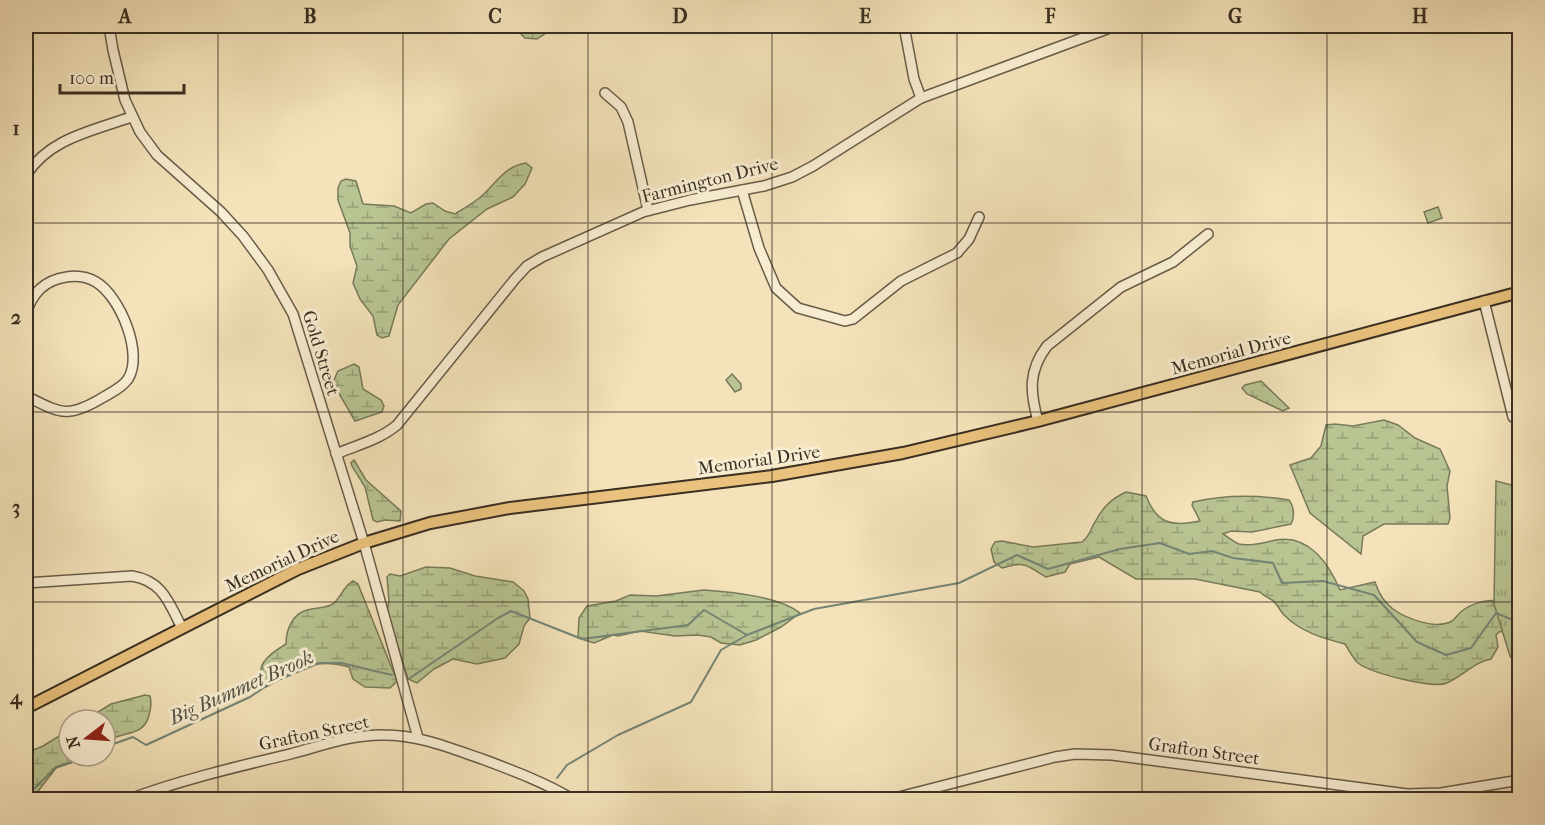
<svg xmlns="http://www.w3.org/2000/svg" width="1545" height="825" font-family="'IM FELL French Canon',serif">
<defs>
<pattern id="wetland-marsh" width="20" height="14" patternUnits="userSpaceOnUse" patternTransform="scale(1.5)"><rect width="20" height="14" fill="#b8c492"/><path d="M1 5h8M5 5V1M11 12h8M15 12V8" fill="none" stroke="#97a077"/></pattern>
<pattern id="park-tufts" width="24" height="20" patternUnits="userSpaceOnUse" patternTransform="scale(1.5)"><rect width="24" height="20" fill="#b8c492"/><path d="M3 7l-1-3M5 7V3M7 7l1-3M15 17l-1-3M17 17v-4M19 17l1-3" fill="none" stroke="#97a077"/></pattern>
</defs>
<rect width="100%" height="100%" fill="#f4e3ba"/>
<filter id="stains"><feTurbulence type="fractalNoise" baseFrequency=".00333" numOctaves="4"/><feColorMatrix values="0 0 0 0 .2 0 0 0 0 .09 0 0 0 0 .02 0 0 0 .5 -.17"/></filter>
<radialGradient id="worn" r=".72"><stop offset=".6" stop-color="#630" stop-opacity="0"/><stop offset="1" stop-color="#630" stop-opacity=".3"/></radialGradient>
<g fill="url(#wetland-marsh)" stroke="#787a5a" stroke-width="1.5">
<polygon points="517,26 548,26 546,33 537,39 525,38 517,30"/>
<path d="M 526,163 L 532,168 L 525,184 L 513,197 L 487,209 L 449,239 L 398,305 L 389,336 L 382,338 L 377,335 L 373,316 L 360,299 L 353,283 L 357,266 L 350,246 L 350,233 L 338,200 L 338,188 L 341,181 L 346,179 L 356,181 L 363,204 L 394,206 L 411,213 L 426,204 L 433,203 L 445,211 L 455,214 C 464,208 476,202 484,194 C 497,181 506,166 526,163 Z"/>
<polygon points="354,364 359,367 363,389 381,400 384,406 382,412 355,421 337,390 334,380 338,371"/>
<polygon points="1261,381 1289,408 1283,411 1247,394 1242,388 1245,385"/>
<polygon points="1384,420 1398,425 1415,438 1440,449 1450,471 1447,486 1450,518 1448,524 1384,524 1363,536 1361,554 1310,513 1290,465 1311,458 1321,446 1326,425 1335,424 1353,426"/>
<polygon points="354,460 366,480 401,511 400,521 385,520 377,522 373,520 365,487 352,466 351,463"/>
<path d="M 1126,492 L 1146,496 C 1157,524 1172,527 1200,521 L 1192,505 L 1193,502 C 1224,495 1258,495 1289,500 C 1294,506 1295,517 1291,524 L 1252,532 L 1231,531 L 1223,534 C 1228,537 1234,542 1239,544 C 1250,547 1266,542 1276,540 C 1309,534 1329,564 1340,590 L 1375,582 C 1378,592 1384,602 1393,609 C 1407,619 1436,630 1452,621 C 1455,619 1458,614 1462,611 C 1471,604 1486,599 1497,601 L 1506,631 L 1499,632 L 1496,635 L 1498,647 L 1491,659 C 1474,662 1463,676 1447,683 C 1432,689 1371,673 1358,663 C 1353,659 1349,650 1345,644 C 1322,638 1301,632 1284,615 C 1280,611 1277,603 1272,600 C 1267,597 1264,596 1260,592 L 1195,579 L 1136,579 L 1099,557 L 1070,564 L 1065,572 L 1046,577 C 1026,565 1025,561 1002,568 L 994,562 L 991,549 L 995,542 L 1002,541 L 1033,547 L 1082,542 C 1090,536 1090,530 1095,522 C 1103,507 1111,499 1126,492 Z"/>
<polygon points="426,567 450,568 475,576 513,582 524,591 528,599 530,618 524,626 519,644 505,658 477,664 453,659 434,669 417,683 408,679 387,612 389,601 387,577 390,574 400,576"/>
<path d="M 353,581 L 358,584 L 397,681 L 390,688 L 365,687 L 353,679 L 349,667 C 311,657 298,670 266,687 C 252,666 268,655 286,644 C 286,630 292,614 307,610 C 314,608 324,608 331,605 C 341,600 341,588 353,581 Z"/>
<path d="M 704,590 C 731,592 778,596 800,613 L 781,627 L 756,640 L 740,645 L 721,643 L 711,637 L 697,635 L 675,636 L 640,631 L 618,636 L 613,635 L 594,643 L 578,638 L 579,618 L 587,606 L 616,601 L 630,595 L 656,596 Z"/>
<path d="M 145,695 L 150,696 C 152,703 151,708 149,715 C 145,733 130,732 116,737 C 112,739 108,743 105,747 L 105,720 L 85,720 L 111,704 Z"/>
<polygon points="69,730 69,756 85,756 79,760 56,768 32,799 26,799 26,753 43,746"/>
</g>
<g fill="url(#park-tufts)" stroke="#787a5a" stroke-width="1.5">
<polygon points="1438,207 1442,218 1428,223 1424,212"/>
<polygon points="1496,481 1519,487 1519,669 1510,656 1494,604"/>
</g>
<polygon fill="#b8c492" stroke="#787a5a" stroke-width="1.5" points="732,374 741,384 741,389 735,392 726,380"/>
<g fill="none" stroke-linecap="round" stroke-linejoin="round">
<g stroke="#748575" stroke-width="2">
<polyline points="410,678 498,618 511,611 582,639 688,625 704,610 747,635 814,609 959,583 1017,555 1048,569 1120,549 1160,543 1189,554 1212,551 1233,558 1273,563 1282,583 1323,581 1374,595 1417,642 1446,655 1471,648 1496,613 1520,623"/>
<polyline points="105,747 133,737 146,745 250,697 271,683 319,663 341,663 392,675"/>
<polyline points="557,778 567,765 618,735 691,702 721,650 747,635"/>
<polyline points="26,790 35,788 56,767 91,756"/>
<polyline points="540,800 547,791"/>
</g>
<g stroke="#685c48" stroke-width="12">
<g id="minor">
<polyline points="109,26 113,50 125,100 140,132 157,155 221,212 243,236 268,270 293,314 364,543 418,738"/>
<polyline points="904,26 914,79 921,98"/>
<polyline points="605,93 621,107 628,122 648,210"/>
<path d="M 26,175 C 50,138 92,131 131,117"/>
<polyline points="742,190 759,248 776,288 798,308 845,321 853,319 901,281 957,253 969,239 979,217"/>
<polyline points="1484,301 1513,417"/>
<path d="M 26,313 C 29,304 33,296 40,289 C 54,276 79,272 96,282 C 120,296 144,354 128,379 C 122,388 110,393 102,398 C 67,419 60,413 26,396"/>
<path d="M 1038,421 C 1030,392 1028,371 1047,346 L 1121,287 L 1173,262 L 1208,234"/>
<path d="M 336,454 C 357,445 379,440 397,425 L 515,279 L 527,266 L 542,257 L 643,212 L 690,200 L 764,186 L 792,177 L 813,166 L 921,98 L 1115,26"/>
<path d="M 26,583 L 132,576 C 163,581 169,603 182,628"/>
<path d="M 127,800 C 180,780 236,767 290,754 C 321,746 353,734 384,735 C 419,735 450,748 482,759 C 514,771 544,782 574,800"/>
<polyline points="887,800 1055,757 1075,754 1112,755 1407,794 1441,793 1520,780"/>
</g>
</g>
<g stroke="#392f22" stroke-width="14">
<polyline id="major" points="26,708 298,569 364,543 430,523 510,508 772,476 903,453 1038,421 1520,292"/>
</g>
<use href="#minor" stroke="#f8edd2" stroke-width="9"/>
<use href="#major" stroke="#eac27d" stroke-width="10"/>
</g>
<path fill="none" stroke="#392f22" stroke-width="1.5" stroke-opacity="0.55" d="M 218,26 L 218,800M 403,26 L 403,800M 588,26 L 588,800M 772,26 L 772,800M 957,26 L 957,800M 1142,26 L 1142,800M 1327,26 L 1327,800M 26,223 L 1520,223M 26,412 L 1520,412M 26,602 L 1520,602"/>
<g text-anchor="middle" stroke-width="6" stroke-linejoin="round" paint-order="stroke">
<g font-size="18" fill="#392f22" stroke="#f8edd2">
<text transform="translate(710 180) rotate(-14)" y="6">Farmington Drive</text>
<text transform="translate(321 353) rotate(73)" y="6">Gold Street</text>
<text transform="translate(1231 353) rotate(-15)" y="6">Memorial Drive</text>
<text transform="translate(759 460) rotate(-8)" y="6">Memorial Drive</text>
<text transform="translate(282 561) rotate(-25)" y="6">Memorial Drive</text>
<text transform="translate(314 733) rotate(-12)" y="6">Grafton Street</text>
<text transform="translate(1204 751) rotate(8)" y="6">Grafton Street</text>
</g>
<g font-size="20" font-style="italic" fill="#525344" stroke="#f8edd2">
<text transform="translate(241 687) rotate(-24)" y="7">Big Bummet Brook</text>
</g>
</g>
<rect width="1545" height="825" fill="none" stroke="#f4e3ba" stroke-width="66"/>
<g transform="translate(87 738) rotate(253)"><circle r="28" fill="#f8edd2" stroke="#aca18c" stroke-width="1.5"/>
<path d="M0-4.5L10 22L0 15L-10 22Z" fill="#8f2418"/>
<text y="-9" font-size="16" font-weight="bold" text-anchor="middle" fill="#392f22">N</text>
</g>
<path d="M60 84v9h124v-9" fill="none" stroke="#392f22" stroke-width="3"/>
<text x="69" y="84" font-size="18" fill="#392f22" stroke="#f8edd2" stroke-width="4.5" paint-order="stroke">100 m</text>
<rect x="33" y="33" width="1479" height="759" fill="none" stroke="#392f22" stroke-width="2"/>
<g font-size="20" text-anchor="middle" font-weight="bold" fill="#392f22">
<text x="125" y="23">A</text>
<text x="310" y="23">B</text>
<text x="495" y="23">C</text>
<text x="680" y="23">D</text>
<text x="865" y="23">E</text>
<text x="1050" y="23">F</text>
<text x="1235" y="23">G</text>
<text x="1420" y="23">H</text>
<text x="16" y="135">1</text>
<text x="16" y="324">2</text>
<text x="16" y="514">3</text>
<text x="16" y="704">4</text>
</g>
<rect width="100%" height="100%" filter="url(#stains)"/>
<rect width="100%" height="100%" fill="url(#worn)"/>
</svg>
